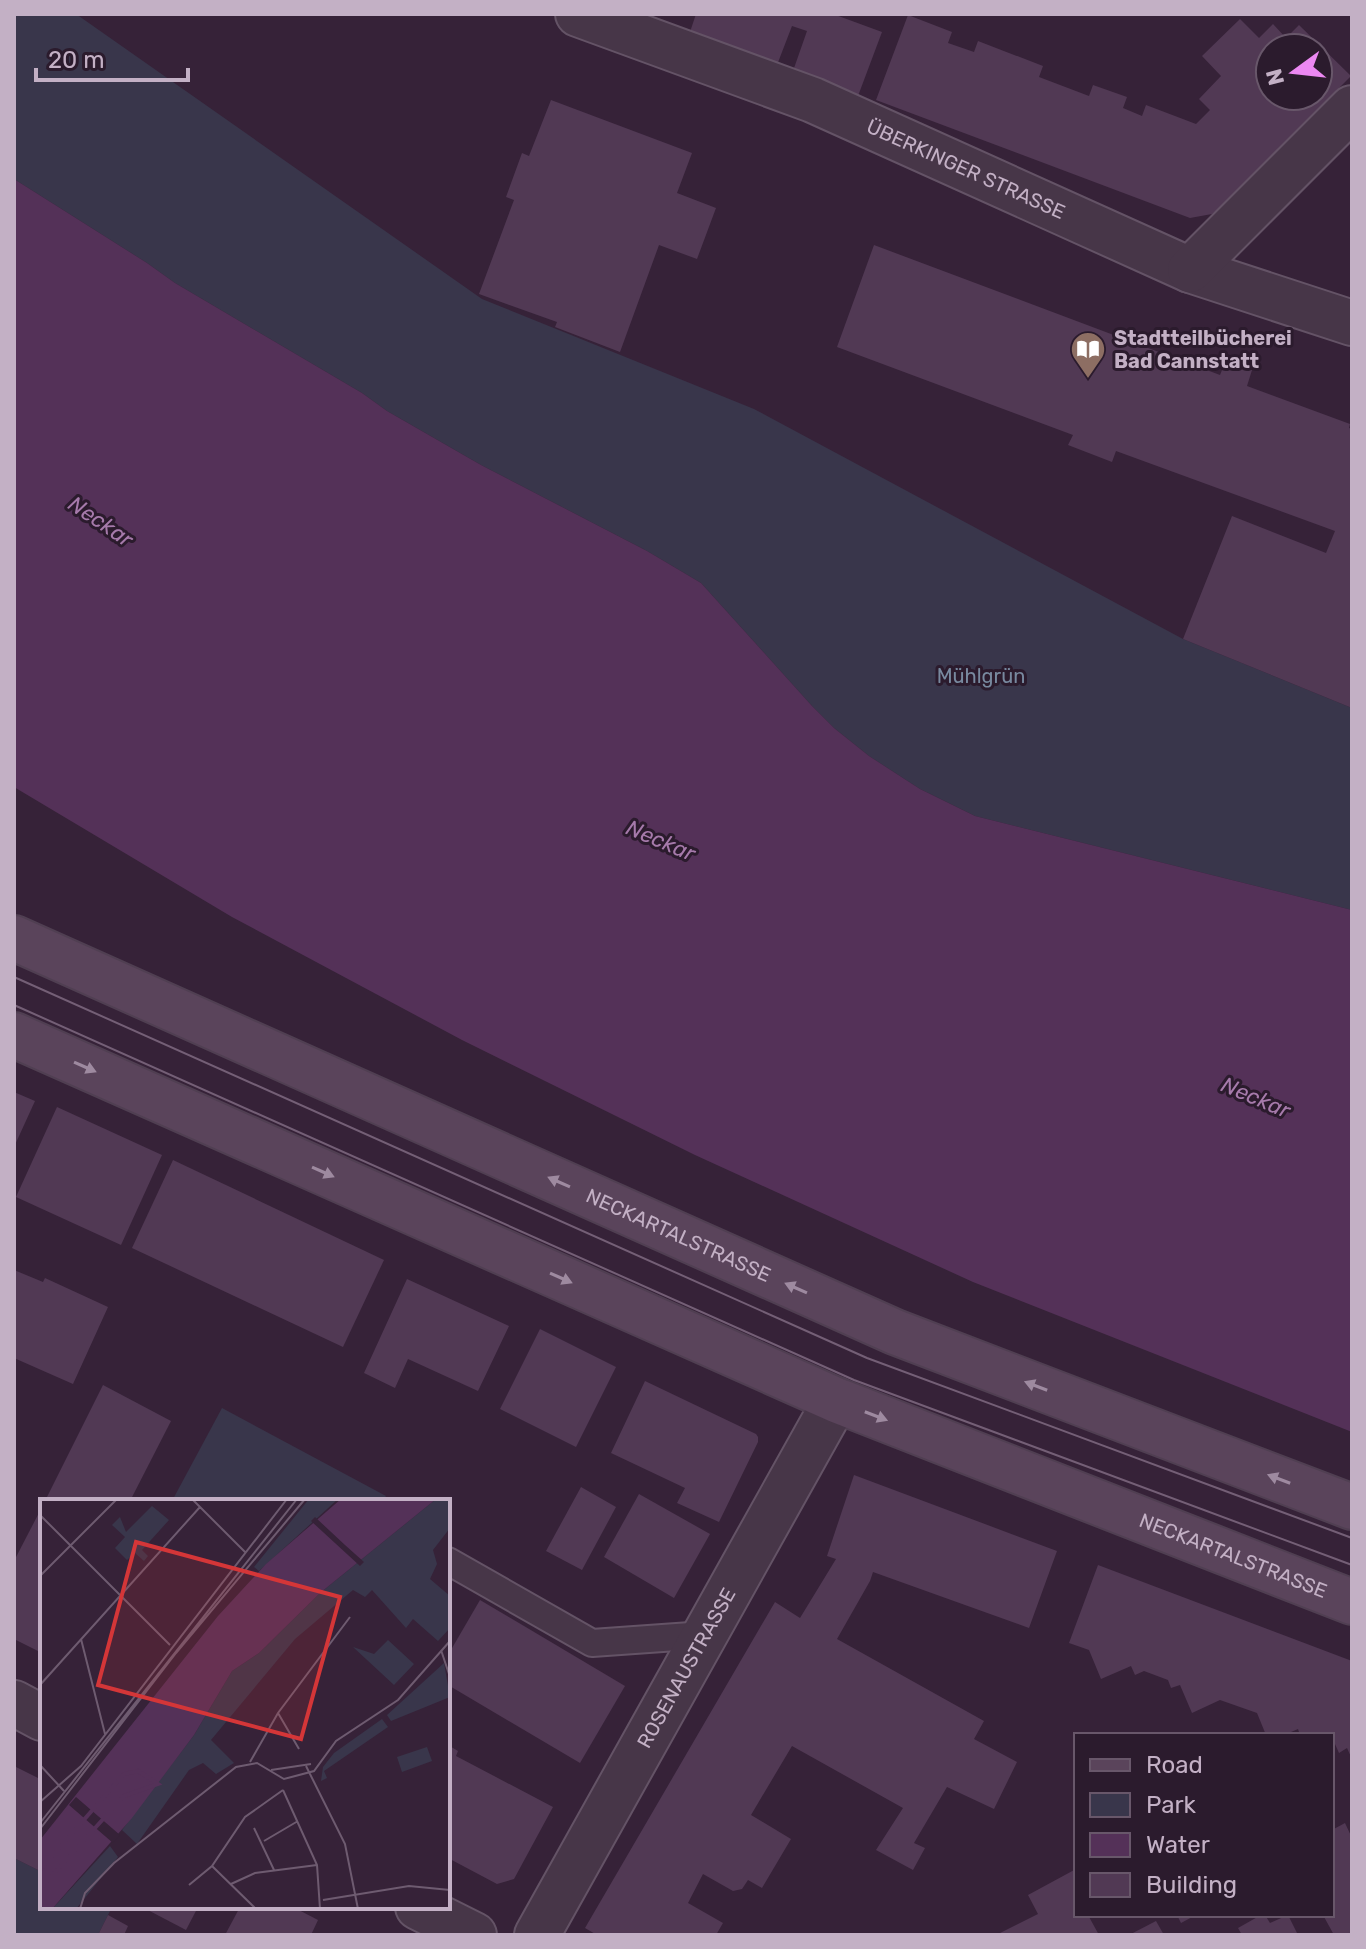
<svg xmlns="http://www.w3.org/2000/svg" width="1366" height="1949" font-family="Rubik,sans-serif">
<rect width="100%" height="100%" fill="#362238"/>
<g fill="#39364b">
<polygon points="14,14 76,14 482,299 754,409 1183,639 1352,708 1352,910 975,816 920,789 869,756 834,728 812,706 701,583 647,551 481,465 387,411 362,393 175,283 147,263 14,179"/>
<polygon points="222,1408 386,1496 383,1501 172,1501"/>
<polygon points="14,1858 42,1872 42,1907 112,1907 99,1933 102,1935 14,1935"/>
</g>
<polygon fill="#543158" points="14,179 147,263 175,283 362,393 387,411 481,465 647,551 701,583 812,706 834,728 869,756 920,789 975,816 1352,910 1352,1432 973,1282 695,1155 462,1040 232,917 14,787"/>
<g fill="#513954" fill-rule="evenodd">
<polygon points="696,14 833,14 882,32 858,96 793,71 807,31 792,26 777,65 690,32"/>
<path d="M 908,15 L 952,32 L 948,43 L 974,52 L 978,41 L 1043,66 L 1039,77 L 1089,96 L 1093,85 L 1127,97 L 1123,108 L 1142,116 L 1146,105 L 1196,124 L 1210,110 L 1199,99 L 1221,76 L 1202,56 L 1240,19 L 1259,38 L 1273,24 L 1286,38 L 1299,25 L 1351,76 L 1220,208 L 1212,214 L 1190,218 L 876,100 ZM 1270,48 L 1318,48 L 1318,96 L 1270,96 Z"/>
<polygon points="551,100 692,153 677,193 716,208 697,259 659,245 620,352 555,327 557,322 479,294 514,200 506,197 522,153 529,156"/>
<polygon points="874,245 1220,375 1226,360 1252,370 1247,386 1350,424 1349,428 1352,429 1352,708 1183,639 1232,516 1326,553 1335,531 1116,451 1112,462 1068,445 1073,435 837,347"/>
<polygon points="14,1092 35,1101 14,1147"/>
<polygon points="57,1107 162,1155 121,1245 16,1197"/>
<polygon points="173,1160 384,1260 343,1347 132,1248"/>
<polygon points="14,1270 43,1282 45,1278 108,1307 73,1384 14,1358"/>
<polygon points="407,1279 509,1326 478,1391 408,1359 395,1388 364,1373"/>
<polygon points="540,1329 616,1367 576,1447 500,1409"/>
<polygon points="645,1381 756,1434 758,1437 758,1442 719,1522 677,1503 685,1488 611,1453"/>
<polygon points="103,1385 171,1421 130,1501 45,1501"/>
<polygon points="854,1475 1057,1551 1029,1628 873,1572 870,1581 837,1639 984,1721 974,1739 1017,1762 994,1809 947,1787 914,1843 925,1848 913,1870 876,1850 903,1808 792,1746 751,1815 791,1839 762,1888 748,1880 742,1889 733,1891 703,1874 688,1903 723,1923 716,1935 597,1935 585,1928 775,1602 800,1618 836,1559 827,1556"/>
<polygon points="581,1487 616,1507 582,1570 546,1551"/>
<polygon points="639,1494 710,1534 674,1598 604,1557"/>
<polygon points="42,1507 42,1653 14,1639 14,1561"/>
<polygon points="1098,1565 1352,1661 1352,1759 1347,1748 1339,1753 1335,1744 1332,1743 1332,1735 1300,1735 1298,1729 1284,1735 1266,1735 1257,1713 1220,1700 1192,1713 1180,1685 1171,1688 1168,1680 1144,1671 1135,1675 1131,1666 1101,1679 1089,1650 1069,1643"/>
<polygon points="480,1600 625,1686 580,1763 448,1685 448,1655"/>
<polygon points="448,1745 458,1751 456,1756 553,1807 514,1879 497,1884 448,1858"/>
<polygon points="14,1766 42,1780 42,1872 14,1858"/>
<polygon points="1345,1823 1352,1838 1352,1935 1334,1935 1323,1915 1332,1915 1332,1830"/>
<polygon points="1076,1869 1076,1915 1088,1915 1099,1935 996,1935 1038,1914 1028,1895"/>
<polygon points="142,1907 198,1907 186,1930"/>
<polygon points="240,1907 293,1907 318,1920 311,1935 225,1935"/>
<polygon points="108,1915 128,1926 124,1935 102,1935 99,1933"/>
<polygon points="1177,1915 1196,1915 1181,1923"/>
<polygon points="1261,1915 1265,1915 1270,1923 1288,1915 1298,1935 1242,1935 1238,1928"/>
<polygon points="1156,1921 1164,1935 1129,1935"/>
</g>
<g fill="none" stroke-linecap="round" stroke-linejoin="round">
<g stroke="#645366" stroke-width="30">
<polyline id="service" points="448,1561 592,1643 705,1635"/>
</g>
<g stroke="#645366" stroke-width="48">
<g id="minor">
<path id="s1" d="M 578,14 L 813,100 L 1190,270 L 1352,323"/>
<polyline points="1190,270 1352,108"/>
<polyline points="14,1703 42,1718"/>
<polyline points="418,1907 474,1935"/>
<path id="s2" d="M 537,1935 L 836,1400"/>
</g>
</g>
<g stroke="#503f52" stroke-width="48">
<g id="secondary">
<path id="s3" d="M 14,938 L 895,1332 L 1352,1507"/>
<path id="s4" d="M 14,1035 L 836,1400 L 1352,1602"/>
</g>
</g>
<use href="#service" stroke="#473648" stroke-width="26"/>
<use href="#minor" stroke="#473648" stroke-width="44"/>
<use href="#secondary" stroke="#5a445b" stroke-width="44"/>
<g stroke="#745f76" stroke-width="2">
<polyline points="14,977 867,1358 1352,1538"/>
<polyline points="14,1005 854,1380 1352,1565"/>
</g>
</g>
<defs><path id="oneway-solid" d="M-6-.8H1V-3.2L6.5 0L1 3.2V.8H-6Z" transform="scale(2)"/></defs>
<g fill="#9e8aa0">
<use href="#oneway-solid" transform="translate(85 1067) rotate(24)"/>
<use href="#oneway-solid" transform="translate(323 1172) rotate(24)"/>
<use href="#oneway-solid" transform="translate(559 1182) rotate(-156)"/>
<use href="#oneway-solid" transform="translate(561 1278) rotate(24)"/>
<use href="#oneway-solid" transform="translate(796 1288) rotate(-156)"/>
<use href="#oneway-solid" transform="translate(1036 1386) rotate(-159)"/>
<use href="#oneway-solid" transform="translate(876 1416) rotate(21)"/>
<use href="#oneway-solid" transform="translate(1279 1479) rotate(-159)"/>
</g>
<defs>
<g id="library-pin" transform="scale(1.8)"><path d="M0 17L-7.5 6A9.5 9.5 0 1 1 7.5 6Z" fill="#8d6e63" stroke="#2b1b2d"/><path d="M-6-4Q-3-5.5-.7-3.5V5Q-3 3-6 4ZM6-4Q3-5.5 .7-3.5V5Q3 3 6 4Z" fill="#fff"/></g>
</defs>
<g fill-rule="evenodd">
<use href="#library-pin" x="1088" y="349"/>
</g>
<g text-anchor="middle" stroke-width="6" stroke-linejoin="round" paint-order="stroke">
<g font-size="20" fill="#c3b0c5" stroke="#2b1b2d">
<text dy="7" stroke="none"><textPath href="#s1" startOffset="418">ÜBERKINGER STRASSE</textPath></text>
<text dy="7" stroke="none"><textPath href="#s3" startOffset="728">NECKARTALSTRASSE</textPath></text>
<text dy="7" stroke="none"><textPath href="#s4" startOffset="1326">NECKARTALSTRASSE</textPath></text>
<text dy="7" stroke="none"><textPath href="#s2" startOffset="306">ROSENAUSTRASSE</textPath></text>
</g>
<g font-size="20" font-weight="bold" fill="#c3b0c5" stroke="#2b1b2d" text-anchor="start">
<text x="1114" y="345">Stadtteilbücherei<tspan x="1114" dy="23">Bad Cannstatt</tspan></text>
</g>
<g font-size="20" fill="#78899f" stroke="#2b1b2d">
<text x="981" y="683">Mühlgrün</text>
</g>
<g font-size="22" font-style="italic" fill="#a67aab" stroke="#2b1b2d">
<text transform="translate(101 521) rotate(34)" y="8">Neckar</text>
<text transform="translate(661 840) rotate(23)" y="8">Neckar</text>
<text transform="translate(1256 1097) rotate(23)" y="8">Neckar</text>
</g>
</g>
<g transform="translate(40 1499)">
<rect width="410" height="410" fill="#362238"/>
<path d="M 269,0 L 298,0 L 219,72 L 214,68 ZM 396,0 L 410,0 L 410,29 L 393,51 L 397,65 L 390,80 L 410,97 L 410,129 L 398,142 L 373,120 L 366,129 L 332,91 L 325,98 L 313,91 L 255,140 L 171,241 L 194,264 L 176,275 L 163,264 L 149,271 L 97,345 L 82,331 L 154,236 L 192,172 L 219,154 L 280,94 ZM 112,7 L 129,21 L 102,51 L 108,57 L 104,62 L 95,54 L 87,61 L 75,49 L 85,38 L 72,26 L 80,18 L 86,33 ZM 348,141 L 374,165 L 354,186 L 313,148 L 334,155 ZM 404,164 L 410,198 L 351,222 L 347,216 ZM 342,220 L 348,228 L 284,272 L 287,279 L 281,282 L 283,268 L 294,254 ZM 387,248 L 392,262 L 362,273 L 357,258 ZM 70,347 L 78,358 L 36,410 L 12,410 Z" fill="#39364b"/>
<path d="M 301,0 L 396,0 L 280,94 L 219,154 L 192,172 L 154,236 L 92,319 L 12,410 L 0,410 L 0,341 L 178,117 L 226,65 Z" fill="#543158"/>
<path d="M 275,18 L 305,46 L 324,63 L 320,67 L 271,22 ZM 36,298 L 80,336 L 73,344 L 29,306 Z" fill="#362238"/>
<path fill="none" stroke="#543158" stroke-width="4" d="M 0,371 L 84,275 L 98,272 L 118,285 L 84,297 L 0,390"/>
<path fill="none" stroke="#6e5b70" stroke-width="2" d="M 152,0 L 205,53M 0,16 L 130,146M 0,77 L 77,0M 41,140 L 65,235M 401,151 L 410,178M 0,186 L 160,8M 238,214 L 259,250M 210,263 L 238,214 L 310,118M 0,266 L 24,292M 266,267 L 305,345 L 318,410M 231,271 L 271,265M 243,291 L 277,366 L 280,410M 0,303 L 41,267 L 247,0M 0,324 L 257,0M 214,329 L 234,371M 0,330 L 136,154 L 265,0M 224,342 L 258,322M 172,367 L 216,410M 191,385 L 215,374 L 277,366M 149,386 L 172,367 L 205,318 L 243,291M 283,401 L 369,387 L 410,391M 40,410 L 45,394 L 74,364 L 196,268 L 217,264 L 244,280 L 274,272 L 296,242 L 358,201 L 410,142"/>
<path fill="#d43638" fill-opacity="0.15" stroke="#d43638" stroke-width="4" d="M 96,43 L 300,98 L 261,240 L 58,186 Z"/>
<rect width="410" height="410" fill="none" stroke="#c3b0c5" stroke-width="4"/>
</g>
<rect width="1366" height="1949" fill="none" stroke="#c3b0c5" stroke-width="32"/>
<rect x="1074" y="1733" width="260" height="184" fill="#2b1b2d" stroke="#68576a" stroke-width="2"/>
<rect x="1090" y="1759" width="40" height="12" fill="#5a445b" stroke="#68576a" stroke-width="2"/>
<text x="1146" y="1773" font-size="24" fill="#c3b0c5">Road</text>
<rect x="1090" y="1793" width="40" height="24" fill="#39364b" stroke="#68576a" stroke-width="2"/>
<text x="1146" y="1813" font-size="24" fill="#c3b0c5">Park</text>
<rect x="1090" y="1833" width="40" height="24" fill="#543158" stroke="#68576a" stroke-width="2"/>
<text x="1146" y="1853" font-size="24" fill="#c3b0c5">Water</text>
<rect x="1090" y="1873" width="40" height="24" fill="#513954" stroke="#68576a" stroke-width="2"/>
<text x="1146" y="1893" font-size="24" fill="#c3b0c5">Building</text>
<g transform="translate(1294 72) rotate(255)"><circle r="38" fill="#2b1b2d" stroke="#68576a" stroke-width="2"/>
<path d="M0-6L14 30L0 20L-14 30Z" fill="#ec88f2"/>
<text y="-12" font-size="22" font-weight="bold" text-anchor="middle" fill="#c3b0c5">N</text>
</g>
<path d="M36 68v12h152v-12" fill="none" stroke="#c3b0c5" stroke-width="4"/>
<text x="48" y="68" font-size="24" fill="#c3b0c5" stroke="#2b1b2d" stroke-width="6" paint-order="stroke">20 m</text>
</svg>
